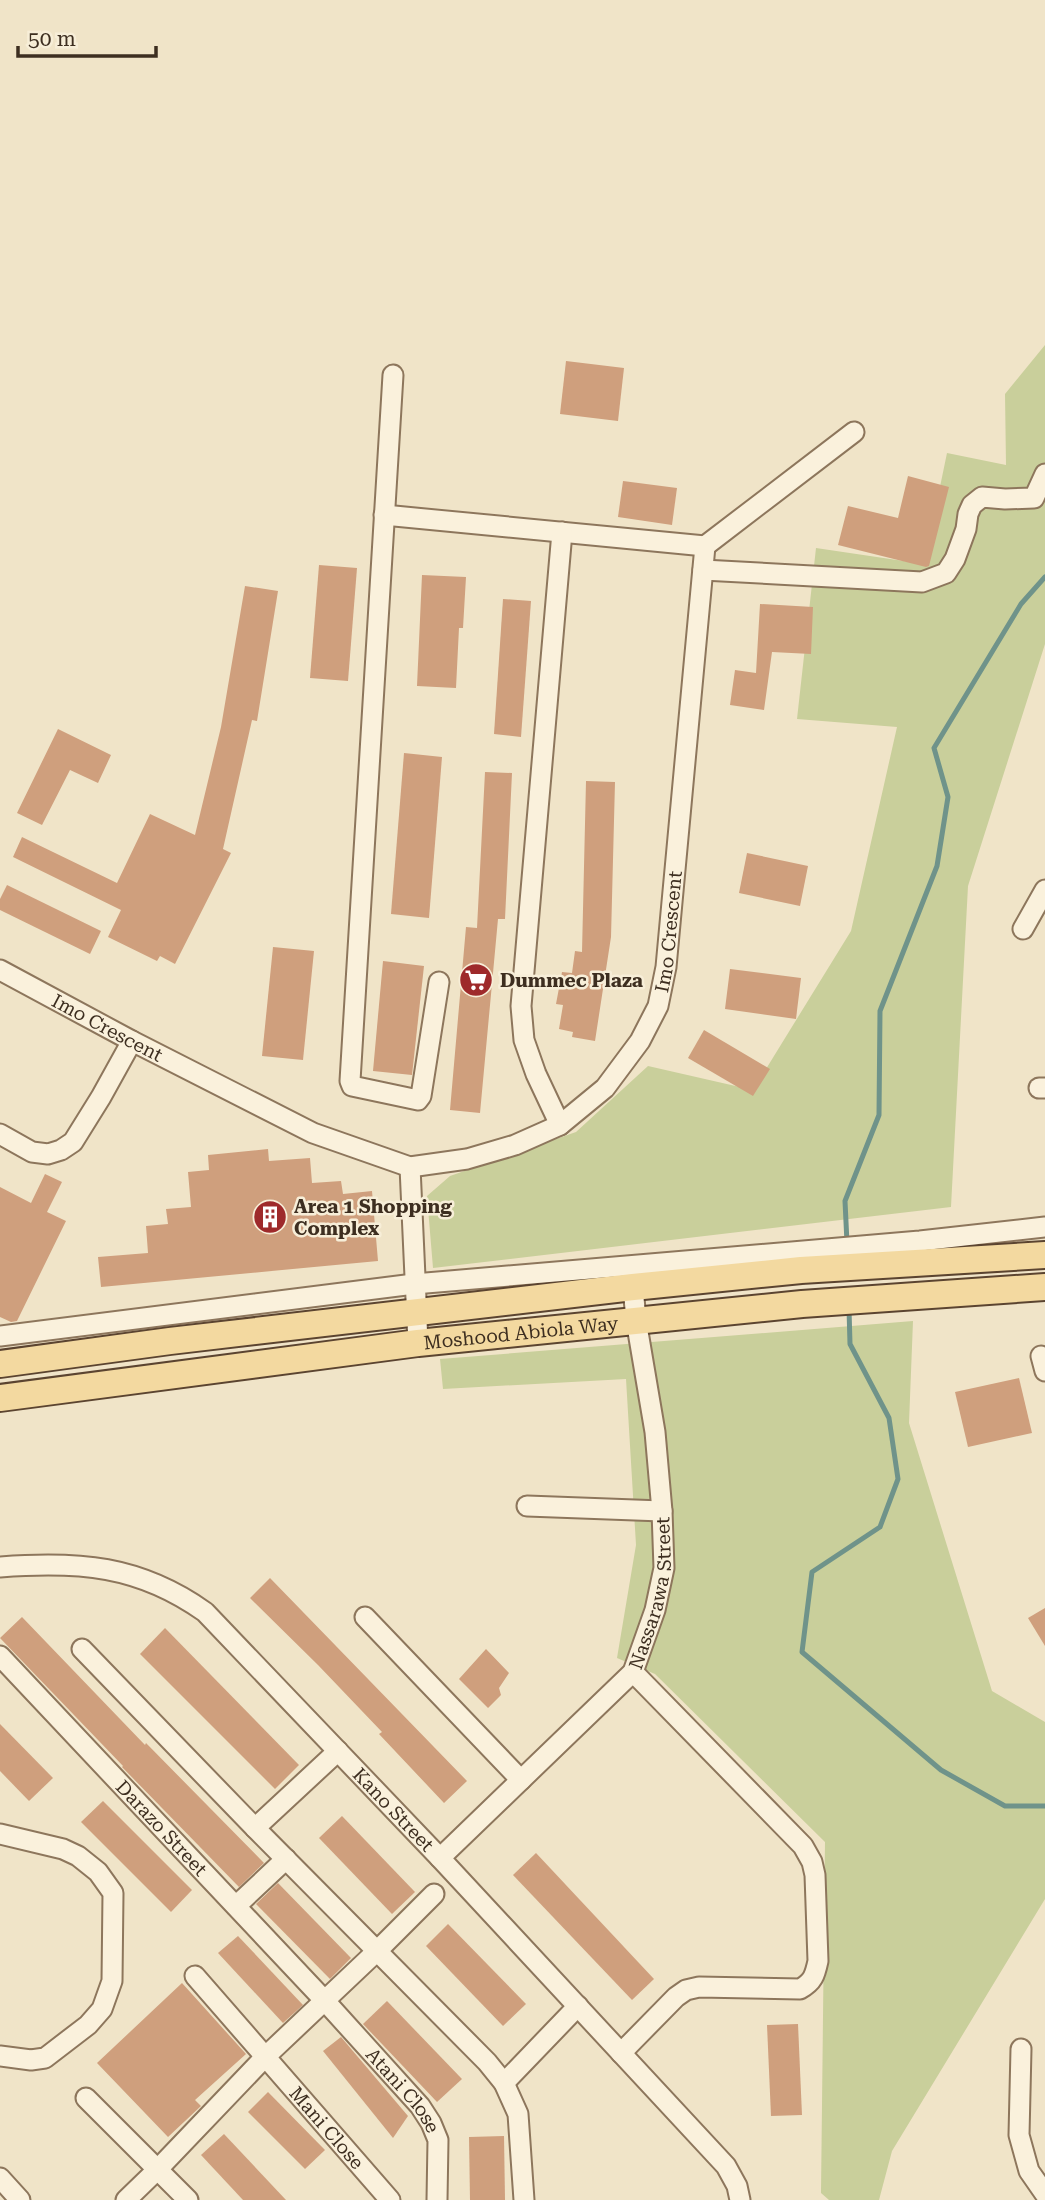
<svg xmlns="http://www.w3.org/2000/svg" width="1045" height="2200" font-family="'Roboto Serif',serif">
<rect width="100%" height="100%" fill="#f0e4c8"/>
<g fill="#c9cf9b">
<polygon points="1045,345 1045,644 968,886 951,1207 433,1268 427,1196 450,1176 576,1132 648,1066 753,1090 851,931 897,727 797,719 816,548 924,564 947,453 1006,465 1005,394"/>
<polygon points="913,1321 909,1423 992,1691 1045,1722 1045,1899 892,2151 879,2200 829,2200 821,2193 825,1842 655,1674 617,1658 636,1545 626,1379 443,1389 440,1359"/>
</g>
<g fill="none" stroke-linecap="round" stroke-linejoin="round">
<g stroke="#6f938a" stroke-width="5">
<polyline points="847,1243 845,1201 879,1115 880,1011 937,866 948,797 934,748 1021,604 1045,577"/>
<polyline points="849,1309 850,1344 889,1418 898,1479 880,1527 812,1572 802,1652 941,1770 1005,1806 1045,1806"/>
</g>
</g>
<g fill="#cf9f7d">
<polygon points="566,361 624,368 618,421 560,414"/>
<polygon points="908,476 949,487 929,566 926,567 838,545 848,506 898,518"/>
<polygon points="623,481 677,488 672,525 618,517"/>
<polygon points="319,565 357,568 348,681 310,678"/>
<polygon points="422,575 466,577 463,628 459,628 456,688 417,686"/>
<polygon points="245,586 278,591 257,721 252,720 223,849 231,853 175,964 160,956 157,961 108,937 121,910 13,857 22,837 117,883 150,814 195,835 221,727"/>
<polygon points="503,599 531,601 521,737 494,734"/>
<polygon points="760,604 813,607 811,654 772,652 764,710 730,705 735,670 756,673"/>
<polygon points="58,729 111,755 98,783 70,770 42,825 17,813"/>
<polygon points="404,753 442,757 429,918 391,914"/>
<polygon points="485,772 512,773 505,919 498,919 480,1113 450,1110 466,927 477,928"/>
<polygon points="586,781 615,782 611,937 595,1041 572,1037 573,1032 559,1029 563,1005 556,1004 562,972 572,973 575,951 582,952"/>
<polygon points="747,853 808,866 800,906 739,893"/>
<polygon points="7,885 101,931 90,954 0,910 0,899"/>
<polygon points="273,947 314,951 303,1060 262,1056"/>
<polygon points="383,961 424,966 412,1075 373,1071"/>
<polygon points="730,969 801,978 796,1019 725,1009"/>
<polygon points="704,1030 770,1069 753,1096 688,1058"/>
<polygon points="268,1149 269,1161 310,1158 312,1183 341,1181 343,1194 372,1191 378,1261 101,1287 98,1257 148,1253 146,1226 168,1224 166,1209 191,1207 188,1172 209,1170 208,1155"/>
<polygon points="45,1174 62,1182 47,1212 66,1221 17,1321 11,1322 0,1317 0,1187 31,1203"/>
<polygon points="1019,1378 1032,1433 968,1447 955,1392"/>
<polygon points="270,1578 467,1781 444,1803 379,1734 382,1732 318,1665 250,1598"/>
<polygon points="1045,1608 1045,1646 1028,1618"/>
<polygon points="22,1617 145,1745 146,1743 264,1863 239,1887 122,1767 123,1766 0,1638"/>
<polygon points="165,1628 299,1765 275,1789 140,1654"/>
<polygon points="486,1649 509,1673 499,1688 501,1695 488,1708 459,1679"/>
<polygon points="0,1724 53,1778 29,1801 0,1771"/>
<polygon points="103,1801 192,1890 171,1912 81,1822"/>
<polygon points="342,1816 415,1892 392,1914 319,1838"/>
<polygon points="536,1853 654,1979 632,2000 513,1875"/>
<polygon points="278,1883 351,1958 330,1979 256,1904"/>
<polygon points="448,1924 526,2004 503,2026 426,1946"/>
<polygon points="238,1936 303,2005 283,2023 218,1953"/>
<polygon points="182,1983 246,2054 195,2100 201,2106 168,2137 97,2063"/>
<polygon points="387,2001 462,2079 437,2102 363,2024"/>
<polygon points="798,2024 802,2115 771,2116 767,2025"/>
<polygon points="341,2037 408,2116 393,2138 323,2051"/>
<polygon points="268,2092 325,2150 305,2169 248,2112"/>
<polygon points="224,2134 286,2200 243,2200 201,2155"/>
<polygon points="504,2136 505,2200 470,2200 469,2137"/>
</g>
<g fill="none" stroke-linecap="round" stroke-linejoin="round">
<g stroke="#8d765c" stroke-width="23">
<g id="minor">
<polyline points="393,375 350,1081 352,1086 418,1100 421,1096 439,982"/>
<polyline points="384,515 705,546 854,432"/>
<polyline points="703,570 922,582 946,573 955,559 966,529 968,514 972,505 982,497 1005,499 1034,498 1045,474"/>
<polyline points="1023,929 1045,890"/>
<path id="s1" d="M 0,970 L 132,1041 L 313,1133 L 410,1167 L 467,1159 L 515,1145 L 560,1125 L 605,1088 L 640,1041 L 658,1006 L 666,967 L 705,546"/>
<polyline points="1039,1088 1045,1088"/>
<polyline points="560,1125 536,1074 524,1040 521,1006 562,532"/>
<polyline points="0,1134 32,1152 48,1154 61,1150 73,1142 101,1097 132,1041"/>
<polyline points="410,1167 418,1343"/>
<polyline points="0,1336 414,1284 920,1241 1045,1227"/>
<polyline points="1041,1356 1045,1371"/>
<polyline points="527,1506 662,1511"/>
<path id="s2" d="M 0,1567 C 78,1561 139,1565 205,1612 L 440,1858 L 726,2166 L 737,2186 L 740,2200"/>
<polyline points="365,1617 521,1780"/>
<polyline points="82,1649 255,1828 487,2062 504,2083 518,2114 524,2200"/>
<path id="s3" d="M 0,1656 L 325,2001 L 420,2106 L 431,2123 L 438,2140 L 437,2200"/>
<polyline points="255,1828 338,1751"/>
<polyline points="0,1834 63,1849 78,1856 98,1872 113,1893 112,1981 102,2009 88,2025 45,2058 31,2060 0,2056"/>
<path id="s4" d="M 440,1858 L 633,1672 L 655,1610 L 664,1568 L 662,1511 L 655,1432 L 636,1320 L 633,1287"/>
<polyline points="236,1906 286,1859"/>
<path id="s5" d="M 195,1976 L 390,2200"/>
<polyline points="1021,2049 1019,2135 1029,2171 1045,2194"/>
<path d="M 621,2053 L 676,1997 L 686,1990 L 699,1987 L 800,1989 C 813,1982 815,1975 818,1961 L 815,1875 L 812,1862 L 803,1846 L 633,1672"/>
<polyline points="504,2083 578,2006"/>
<polyline points="86,2098 188,2200"/>
<polyline points="0,2178 20,2200"/>
<polyline points="126,2200 158,2169 265,2057 377,1951 434,1894"/>
</g>
</g>
<g stroke="#5b4430" stroke-width="30">
<g id="major">
<polyline points="0,1364 170,1341 633,1287 801,1270 1045,1255"/>
<path id="s6" d="M 0,1398 L 418,1343 L 802,1304 L 1045,1287"/>
</g>
</g>
<use href="#minor" stroke="#faf1dc" stroke-width="19"/>
<use href="#major" stroke="#f3d9a0" stroke-width="26"/>
</g>
<defs>
<g id="supermarket-disc" transform="scale(1.75)"><circle r="9.5" fill="#9e2a2b" stroke="#f7eed8"/><path d="M-6-5.5h2.5l.6 2H6L4.5 2H-2.5L-4.4-4H-6ZM-1.5 3.2a1.3 1.3 0 1 0 .1 0ZM3 3.2a1.3 1.3 0 1 0 .1 0Z" fill="#fff"/></g>
<g id="building-disc" transform="scale(1.75)"><circle r="9.5" fill="#9e2a2b" stroke="#f7eed8"/><path d="M-4-6H4V6H1V3H-1V6H-4ZM-2.5-4.3h1.7v1.8h-1.7ZM.8-4.3h1.7v1.8H.8ZM-2.5-1h1.7V.8h-1.7ZM.8-1h1.7V.8H.8Z" fill="#fff"/></g>
</defs>
<g fill-rule="evenodd">
<use href="#supermarket-disc" x="476" y="980"/>
<use href="#building-disc" x="270" y="1217"/>
</g>
<g text-anchor="middle" stroke-width="5" stroke-linejoin="round" paint-order="stroke">
<g font-size="19" fill="#3d2e20" stroke="#f7eed8">
<text dy="7" stroke="none"><textPath href="#s1" startOffset="844">Imo Crescent</textPath></text>
<text dy="7" stroke="none"><textPath href="#s1" startOffset="122">Imo Crescent</textPath></text>
<text dy="7" stroke="none"><textPath href="#s6" startOffset="525">Moshood Abiola Way</textPath></text>
<text dy="7" stroke="none"><textPath href="#s4" startOffset="350">Nassarawa Street</textPath></text>
<text dy="7" stroke="none"><textPath href="#s2" startOffset="488">Kano Street</textPath></text>
<text dy="7" stroke="none"><textPath href="#s3" startOffset="236">Darazo Street</textPath></text>
<text dy="7" stroke="none"><textPath href="#s3" startOffset="593">Atani Close</textPath></text>
<text dy="7" stroke="none"><textPath href="#s5" startOffset="201">Mani Close</textPath></text>
</g>
<g font-size="19" font-weight="bold" fill="#3d2e20" stroke="#f7eed8" text-anchor="start">
<text x="500" y="987">Dummec Plaza</text>
<text x="294" y="1213">Area 1 Shopping<tspan x="294" dy="22">Complex</tspan></text>
</g>
</g>
<path d="M18 46v10h138v-10" fill="none" stroke="#3d2e20" stroke-width="3.5"/>
<text x="28" y="46" font-size="21" fill="#3d2e20" stroke="#f7eed8" stroke-width="5" paint-order="stroke">50 m</text>
</svg>
